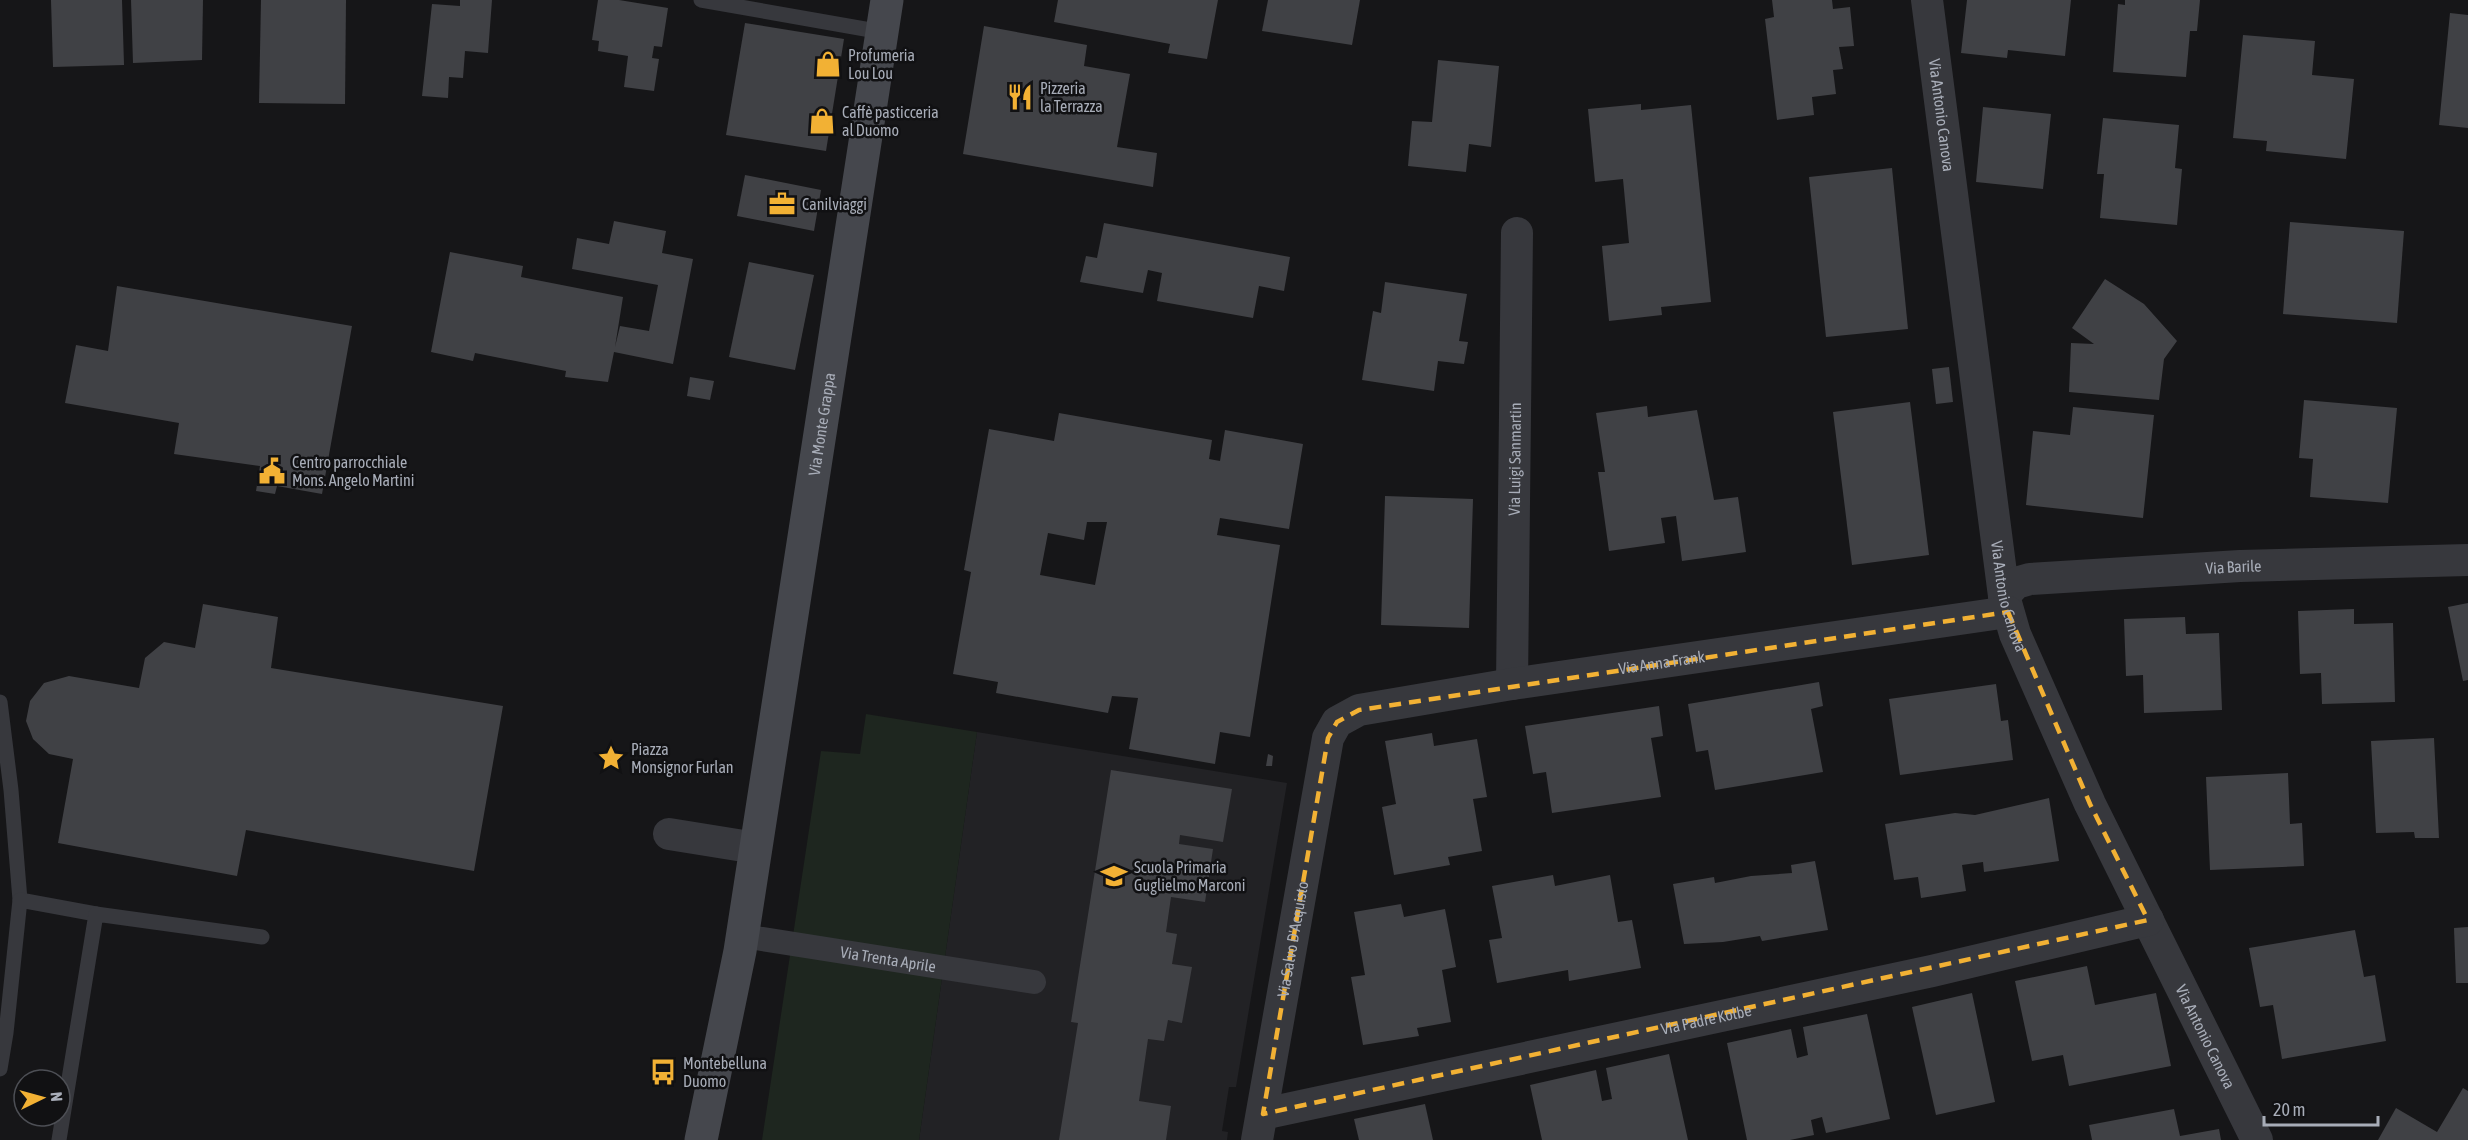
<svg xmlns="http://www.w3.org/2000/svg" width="2468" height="1140" font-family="'Asap Condensed',sans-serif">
<rect width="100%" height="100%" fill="#161618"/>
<polygon fill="#222225" points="977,732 1287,783 1236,1087 1229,1087 1222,1131 1228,1132 1227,1140 919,1140"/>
<polygon fill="#1e261f" points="866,714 977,732 919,1140 762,1140 821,751 860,754"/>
<g fill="#404145" fill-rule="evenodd">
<polygon points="51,0 122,0 124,65 53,67"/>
<polygon points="131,0 203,0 202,60 133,63"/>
<polygon points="261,0 346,0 345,104 259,103"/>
<polygon points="460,0 492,0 488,53 465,51 463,78 449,77 448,98 422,96 432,4 460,6"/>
<polygon points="598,0 619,0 668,8 662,47 654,46 652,58 659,59 654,91 624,87 628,56 598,51 599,41 592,40"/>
<polygon points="1058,0 1218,0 1207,59 1168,53 1170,44 1054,22"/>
<polygon points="1268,0 1360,0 1352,45 1262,31"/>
<polygon points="1772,0 1832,0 1833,9 1850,7 1854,46 1839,47 1843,69 1833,70 1836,94 1812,97 1814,115 1777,120 1765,19 1774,17"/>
<polygon points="1967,0 2071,0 2065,56 2008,50 2007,58 1961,53"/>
<polygon points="2125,0 2200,0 2197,31 2190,31 2186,77 2113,72 2118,4 2125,5"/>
<polygon points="2450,13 2468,15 2468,128 2439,125"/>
<polygon points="745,23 844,39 826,151 726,135"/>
<polygon points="984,26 1087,45 1084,66 1130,74 1117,147 1157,153 1153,187 963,154"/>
<polygon points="2243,35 2315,41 2312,75 2354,79 2346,159 2266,151 2267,141 2233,138"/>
<polygon points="1438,60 1499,66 1491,147 1469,144 1466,172 1408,166 1412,121 1432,122"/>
<polygon points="1641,104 1641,110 1691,105 1711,302 1661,307 1662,315 1609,321 1602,246 1629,243 1623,179 1595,182 1588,109"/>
<polygon points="1983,107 2051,114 2043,189 1976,182"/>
<polygon points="2103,118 2179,125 2175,168 2182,169 2177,225 2100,218 2104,174 2097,174"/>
<polygon points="1892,168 1908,329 1826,337 1809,177"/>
<polygon points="745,175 821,190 814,231 737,216"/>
<polygon points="614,221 666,231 662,253 693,259 673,364 614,352 608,382 565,377 566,371 475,353 473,361 431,352 450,252 523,266 521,277 623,297 615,347 620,326 649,331 658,285 572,269 577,238 609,244"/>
<polygon points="2290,222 2404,231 2397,323 2283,314"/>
<polygon points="1104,223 1290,257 1284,291 1259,286 1253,318 1157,301 1162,273 1148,270 1143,293 1080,282 1086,256 1097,258"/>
<polygon points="749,262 814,275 795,370 729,357"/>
<polygon points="2105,279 2144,304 2177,341 2164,359 2159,400 2069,392 2071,343 2094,344 2072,328"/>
<polygon points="1385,282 1467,294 1459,341 1468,342 1464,364 1438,361 1434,391 1362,380 1373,311 1381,313"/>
<polygon points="117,286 352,326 322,494 277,486 275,494 256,491 260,466 174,454 179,423 65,403 76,345 108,351"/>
<polygon points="1949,367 1953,402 1936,404 1932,369"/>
<polygon points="690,377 714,381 710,400 687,396"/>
<polygon points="2304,400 2397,408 2388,503 2310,497 2313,459 2299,458"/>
<polygon points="1910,402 1929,555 1852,565 1833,412"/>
<polygon points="1647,406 1648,417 1697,410 1714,500 1738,497 1746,552 1682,561 1676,516 1661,518 1665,543 1609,551 1598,472 1605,472 1596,413"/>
<polygon points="2073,407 2154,415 2143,518 2026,505 2033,431 2070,435"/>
<path d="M 1059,413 L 1212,440 L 1209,459 L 1220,461 L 1225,430 L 1303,444 L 1289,529 L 1220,518 L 1217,535 L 1280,545 L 1250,737 L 1220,732 L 1215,764 L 1129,749 L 1138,698 L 1112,696 L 1108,713 L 996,693 L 998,682 L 953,674 L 971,572 L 964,570 L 989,429 L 1054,441 ZM 1087,522 L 1107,522 L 1095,585 L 1040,575 L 1048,533 L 1084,540 Z"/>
<polygon points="1385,496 1473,499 1469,628 1381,625"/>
<polygon points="2468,603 2468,680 2463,681 2448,607"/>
<polygon points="203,604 278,617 271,668 503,706 474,871 246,830 237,876 58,843 73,759 49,754 33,739 26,721 30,701 44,683 69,676 139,688 145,658 164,642 195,648"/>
<polygon points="2354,609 2354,624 2393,623 2395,702 2322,704 2321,673 2300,674 2298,611"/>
<polygon points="2185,617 2186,634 2219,633 2222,710 2144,713 2143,675 2126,676 2124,619"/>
<polygon points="1819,682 1823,706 1811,709 1823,772 1715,790 1708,750 1696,752 1688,704"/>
<polygon points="1996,684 2001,721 2008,720 2013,760 1900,775 1889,699"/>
<polygon points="1659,706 1663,736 1651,738 1661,797 1552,813 1546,772 1533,774 1525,726"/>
<polygon points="1432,733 1434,746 1477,739 1487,797 1473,799 1482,851 1448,857 1450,865 1394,875 1382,807 1396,804 1385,741"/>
<polygon points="2434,738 2439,838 2415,838 2414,832 2376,833 2371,741"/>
<polygon points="1268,754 1273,756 1272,766 1266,766"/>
<polygon points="1111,770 1232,789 1223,842 1180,835 1179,844 1213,849 1205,902 1171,897 1166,932 1177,934 1172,964 1192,967 1182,1023 1168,1020 1164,1041 1148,1039 1139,1101 1171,1106 1166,1140 1059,1140 1078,1023 1071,1022"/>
<polygon points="2288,773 2290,824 2302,823 2304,866 2210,870 2206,777"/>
<polygon points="2049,798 2059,861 1984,872 1983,862 1962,865 1966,891 1921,898 1918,877 1894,880 1885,824 1955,813 1975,815"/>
<polygon points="1815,861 1828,930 1762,941 1760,936 1723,942 1684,944 1673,884 1714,877 1715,883 1751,876 1792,873 1791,865"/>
<polygon points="1553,875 1555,886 1610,875 1618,922 1632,920 1641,968 1569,981 1568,970 1497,983 1489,940 1502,938 1492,886"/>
<polygon points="1401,904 1404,917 1445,909 1456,967 1442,970 1451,1022 1417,1028 1419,1036 1363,1045 1351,977 1365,975 1354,912"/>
<polygon points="2468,927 2468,983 2456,983 2454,928"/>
<polygon points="2355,930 2364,977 2375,975 2386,1041 2282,1059 2273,1005 2260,1007 2249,948"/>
<polygon points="2087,966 2095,1005 2156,993 2171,1066 2069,1086 2063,1055 2032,1061 2015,981"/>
<polygon points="1972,993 1995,1102 1936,1115 1912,1007"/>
<polygon points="1867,1014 1890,1119 1826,1133 1822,1117 1811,1120 1814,1135 1790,1140 1747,1140 1727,1043 1791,1029 1797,1058 1808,1055 1803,1027"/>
<polygon points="1669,1054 1688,1140 1542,1140 1530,1085 1596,1070 1602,1101 1612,1099 1606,1068"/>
<polygon points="2463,1088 2468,1091 2468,1140 2378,1140 2396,1108 2437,1132"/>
<polygon points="1425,1104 1433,1140 1359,1140 1354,1119"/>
<polygon points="2174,1109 2180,1136 2219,1129 2221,1140 2092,1140 2089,1125"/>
</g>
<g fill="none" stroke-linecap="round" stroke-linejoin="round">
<g stroke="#37383d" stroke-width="15">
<polyline points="701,0 882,32"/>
<polyline points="0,702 11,790 20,900"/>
<polyline points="0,1069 6,1033 20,900 96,914"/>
<polyline points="59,1140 96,914 262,937"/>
</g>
<path stroke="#37383d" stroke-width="24" id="s1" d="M 743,936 L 1034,982"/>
<g stroke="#37383d" stroke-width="32">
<path id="s2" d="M 1927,0 L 2004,596 L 2015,634 L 2090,804 L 2257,1140"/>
<path id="s3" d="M 2004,596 L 2016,583 L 2030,579 L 2240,566 L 2468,560"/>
<path id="s4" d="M 1512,684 L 1517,233"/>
<polyline points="669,834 756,848"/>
<path id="s5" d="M 1263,1114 L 1932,971 L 2148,920"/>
<path id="s6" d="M 1257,1140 L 1328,738 L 1337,722 L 1359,710 L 1512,684 L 2008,612"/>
</g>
<path stroke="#45474d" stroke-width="33" id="s7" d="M 701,1140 L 740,951 L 887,0"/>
</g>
<path fill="none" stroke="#f2b134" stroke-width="4.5" stroke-dasharray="12 8" stroke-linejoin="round" d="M 2008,612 L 2090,804 L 2148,920 L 1263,1114 L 1328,738 L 1337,722 L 1359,710 Z"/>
<defs>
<g id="shop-bare" transform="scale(2.07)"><path d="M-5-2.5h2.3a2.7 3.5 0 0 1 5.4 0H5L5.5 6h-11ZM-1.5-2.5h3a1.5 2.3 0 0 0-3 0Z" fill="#f2b134" stroke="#111113" stroke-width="2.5" paint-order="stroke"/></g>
<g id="restaurant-bare" transform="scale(2.07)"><path d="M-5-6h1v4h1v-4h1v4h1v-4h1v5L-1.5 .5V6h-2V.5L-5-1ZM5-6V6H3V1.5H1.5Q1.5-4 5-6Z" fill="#f2b134" stroke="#111113" stroke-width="2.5" paint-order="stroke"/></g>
<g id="office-bare" transform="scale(2.07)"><path d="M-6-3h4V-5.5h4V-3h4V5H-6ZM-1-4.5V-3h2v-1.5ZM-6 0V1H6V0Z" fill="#f2b134" stroke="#111113" stroke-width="2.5" paint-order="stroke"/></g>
<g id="civic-bare" transform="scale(2.07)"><path d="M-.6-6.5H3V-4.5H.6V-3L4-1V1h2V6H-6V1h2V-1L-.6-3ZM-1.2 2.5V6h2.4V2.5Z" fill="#f2b134" stroke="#111113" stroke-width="2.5" paint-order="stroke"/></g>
<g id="sight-bare" transform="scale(2.07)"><path d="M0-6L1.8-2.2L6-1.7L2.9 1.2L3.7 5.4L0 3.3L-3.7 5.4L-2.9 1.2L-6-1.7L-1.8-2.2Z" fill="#f2b134" stroke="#111113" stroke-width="2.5" paint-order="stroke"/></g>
<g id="school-bare" transform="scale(2.07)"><path d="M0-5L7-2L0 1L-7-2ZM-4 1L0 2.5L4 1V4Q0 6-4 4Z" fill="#f2b134" stroke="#111113" stroke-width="2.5" paint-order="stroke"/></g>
<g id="bus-bare" transform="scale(2.07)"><path d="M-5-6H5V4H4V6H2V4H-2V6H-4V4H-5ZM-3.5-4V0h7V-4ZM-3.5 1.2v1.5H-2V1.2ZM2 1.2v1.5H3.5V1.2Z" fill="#f2b134" stroke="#111113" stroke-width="2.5" paint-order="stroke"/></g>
</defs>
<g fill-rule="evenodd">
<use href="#shop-bare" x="828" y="64"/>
<use href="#restaurant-bare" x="1020" y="97"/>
<use href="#shop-bare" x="822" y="121"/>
<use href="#office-bare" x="782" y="204"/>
<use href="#civic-bare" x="272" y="471"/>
<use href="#sight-bare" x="611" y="758"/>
<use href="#school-bare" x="1114" y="876"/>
<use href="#bus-bare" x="663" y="1072"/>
</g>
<g text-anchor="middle" stroke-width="5" stroke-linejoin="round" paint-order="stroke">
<g font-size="16" fill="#a8adb8" stroke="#111113" text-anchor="start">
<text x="848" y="61">Profumeria<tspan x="848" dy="18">Lou Lou</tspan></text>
<text x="1040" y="94">Pizzeria<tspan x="1040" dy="18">la Terrazza</tspan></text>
<text x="842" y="118">Caffè pasticceria<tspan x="842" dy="18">al Duomo</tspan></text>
<text x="802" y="210">Canilviaggi</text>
<text x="292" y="468">Centro parrocchiale<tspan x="292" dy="18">Mons. Angelo Martini</tspan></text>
<text x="631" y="755">Piazza<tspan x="631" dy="18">Monsignor Furlan</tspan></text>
<text x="1134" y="873">Scuola Primaria<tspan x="1134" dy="18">Guglielmo Marconi</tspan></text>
<text x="683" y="1069">Montebelluna<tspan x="683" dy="18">Duomo</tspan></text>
</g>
<g font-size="16" fill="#a8adb8" stroke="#111113">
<text dy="6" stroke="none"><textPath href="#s2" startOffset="116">Via Antonio Canova</textPath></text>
<text dy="6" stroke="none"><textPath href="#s7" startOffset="726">Via Monte Grappa</textPath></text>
<text dy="6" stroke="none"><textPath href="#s4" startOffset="225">Via Luigi Sanmartin</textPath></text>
<text dy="6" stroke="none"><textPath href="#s3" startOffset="236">Via Barile</textPath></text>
<text dy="6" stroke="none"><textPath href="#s2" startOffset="602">Via Antonio Canova</textPath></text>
<text dy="6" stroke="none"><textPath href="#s6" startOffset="758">Via Anna Frank</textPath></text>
<text dy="6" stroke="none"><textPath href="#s6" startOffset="204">Via Salvo D'Acquisto</textPath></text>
<text dy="6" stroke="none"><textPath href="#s1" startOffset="147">Via Trenta Aprile</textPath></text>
<text dy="6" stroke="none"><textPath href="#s5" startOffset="453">Via Padre Kolbe</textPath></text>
<text dy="6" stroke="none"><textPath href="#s2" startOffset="1086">Via Antonio Canova</textPath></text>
</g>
</g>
<g transform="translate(42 1098) rotate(85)"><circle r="28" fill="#111113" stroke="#4d4f55" stroke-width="1.5"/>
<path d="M0-4.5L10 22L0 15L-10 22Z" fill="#f2b134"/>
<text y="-9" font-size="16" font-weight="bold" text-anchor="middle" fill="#a8adb8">N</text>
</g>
<path d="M2264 1116v9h114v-9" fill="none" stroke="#a8adb8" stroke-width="3"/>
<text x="2273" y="1116" font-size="18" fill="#a8adb8" stroke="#111113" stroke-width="4.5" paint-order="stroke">20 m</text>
</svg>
